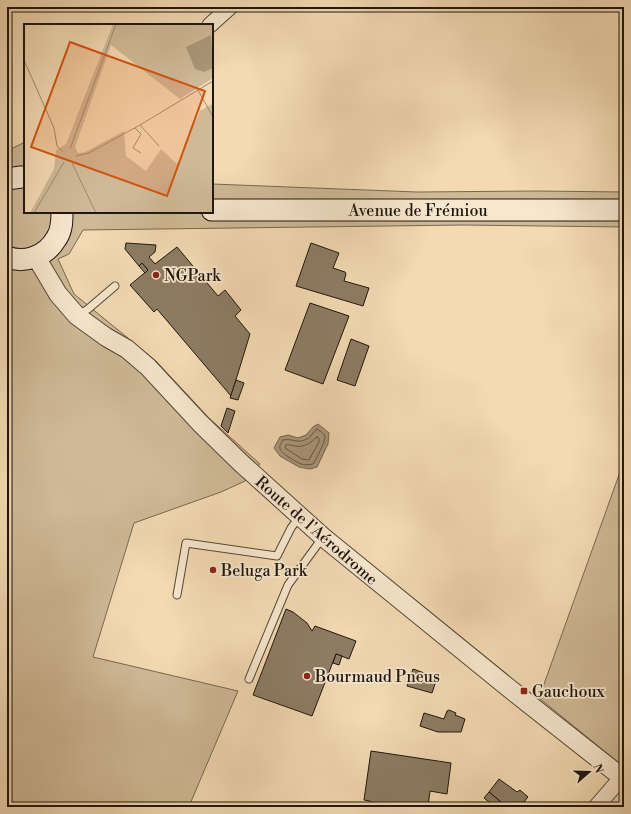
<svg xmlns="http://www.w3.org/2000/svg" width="631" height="814" font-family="'Libre Bodoni',serif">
<rect width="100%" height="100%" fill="#f3dab3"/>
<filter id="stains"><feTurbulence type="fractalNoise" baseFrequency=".005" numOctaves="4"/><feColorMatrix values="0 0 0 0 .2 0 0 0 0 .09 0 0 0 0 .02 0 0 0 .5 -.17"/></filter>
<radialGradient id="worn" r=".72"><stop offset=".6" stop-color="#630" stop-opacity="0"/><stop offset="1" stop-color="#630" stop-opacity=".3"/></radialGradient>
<g fill="#cfb997" stroke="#776852">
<polygon points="25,142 25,212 212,212 212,184 417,192 536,191 624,192 624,227 462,225 83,230 69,254 58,259 74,294 156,361 209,418 260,464 245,481 221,492 134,523 93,657 238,691 190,804 202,807 7,807 7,151"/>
<polygon points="624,461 624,767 539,698"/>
</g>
<polygon fill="#ab977b" stroke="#73634f" points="318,424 329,433 328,444 317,467 310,469 299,467 280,456 274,448 280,437 288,435 298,438 306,435 313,427"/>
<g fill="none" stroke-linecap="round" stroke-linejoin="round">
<g stroke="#655644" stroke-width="1">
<path d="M 317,429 C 319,431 324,433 325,436 C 326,441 316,459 313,464 C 309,465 304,465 301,464 C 296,462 281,453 280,449 C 279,446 281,443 283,440 C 292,438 298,444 307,439 C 311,437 313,432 317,429 Z"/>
<path d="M 317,437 L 319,438 L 319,442 L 309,460 L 302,459 L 285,448 L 286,445 C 290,444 292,446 296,446 C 304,448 311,442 317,437 Z"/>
</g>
</g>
<g fill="#8d7c64" stroke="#1f160e">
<polygon points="126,243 156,245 155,252 149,257 155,264 177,247 218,296 225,290 241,310 235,316 250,334 231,396 157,309 154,312 130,285 148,270 142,263 139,266 125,249"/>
<polygon points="311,243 339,253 333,268 345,272 346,274 344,281 369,288 363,306 296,286"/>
<polygon points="142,263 148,270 145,273 139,266"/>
<polygon points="310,303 349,316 323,384 285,370"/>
<polygon points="351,339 369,346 355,386 337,380"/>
<polygon points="236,380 244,383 238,400 230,398"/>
<polygon points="227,408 235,411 228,433 221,426"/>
<polygon points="286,609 293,612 307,623 312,631 315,626 356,641 349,659 336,654 312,716 253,695"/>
<polygon points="336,654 342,656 339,665 333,663"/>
<polygon points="413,669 430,675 430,676 437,678 432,693 407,686"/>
<polygon points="449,710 456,713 455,715 465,719 461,732 438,732 420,726 424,713 444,719 447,711"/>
<polygon points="371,751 451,763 447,794 430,791 428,807 417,807 402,805 402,807 370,807 370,801 364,800"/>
<polygon points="499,779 517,792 520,790 528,797 520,807 507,807 489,792"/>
<polygon points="489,792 502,803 500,807 495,807 484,798"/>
</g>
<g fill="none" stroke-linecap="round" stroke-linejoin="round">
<g stroke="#544737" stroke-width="9">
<g id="service">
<polyline points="77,316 88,309 115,286"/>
<polyline points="177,595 186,543 277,556 291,528 300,516"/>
<polyline points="249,679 288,585 323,537"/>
</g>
</g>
<g stroke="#544737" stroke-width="17">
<g id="minor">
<polyline points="210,25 230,7"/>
<polyline points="596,807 622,777"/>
</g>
</g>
<g stroke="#544737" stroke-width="20">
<polyline id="tertiary" points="36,257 58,294 77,316 106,337 127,349 148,367 200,423 241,463 323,537 510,689 624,779"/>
</g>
<g stroke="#1f160e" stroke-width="23">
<g id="secondary">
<polyline points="7,179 21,177 25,177"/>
<polyline points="212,210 624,210"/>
<path d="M 7,257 C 25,264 46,256 56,239 C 62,231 62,221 62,212"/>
</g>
</g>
<use href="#service" stroke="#f7e7ce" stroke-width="7"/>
<use href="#minor" stroke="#f7e7ce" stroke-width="15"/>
<use href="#tertiary" stroke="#f7e7ce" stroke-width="18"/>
<use href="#secondary" stroke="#f7e7ce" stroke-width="21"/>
</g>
<g fill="#8f2418" stroke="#f7e7ce" stroke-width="1.5">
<circle cx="156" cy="275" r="4"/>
<circle cx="213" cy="570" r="4"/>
<circle cx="307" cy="676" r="4"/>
<rect x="520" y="687" width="8" height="8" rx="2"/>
</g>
<g text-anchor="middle" stroke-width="3.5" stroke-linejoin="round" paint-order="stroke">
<g font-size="16" fill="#1f160e" stroke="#f7e7ce">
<text x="418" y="216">Avenue de Frémiou</text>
<text transform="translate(317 530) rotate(41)" y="6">Route de l'Aérodrome</text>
</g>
<g font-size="16" fill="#1f160e" stroke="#f7e7ce" text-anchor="start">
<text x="164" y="281">NGPark</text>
<text x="221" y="576">Beluga Park</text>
<text x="315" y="682">Bourmaud Pneus</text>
<text x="532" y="697">Gauchoux</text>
</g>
</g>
<g transform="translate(24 24)">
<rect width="189" height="189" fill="#f3dab3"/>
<path d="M 89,0 L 189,0 L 189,54 L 156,75 L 87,21 L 51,123 L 54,129 L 61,128 L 100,107 L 102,132 L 122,147 L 137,125 L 153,140 L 160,128 L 160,121 L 176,87 L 188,80 L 189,189 L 6,189 L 30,145 L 32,126 L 42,120 Z" fill="#cfb997"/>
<path d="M 187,11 L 189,44 L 180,48 L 171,45 L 162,23 Z" fill="#ab977b"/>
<path fill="none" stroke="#9e8c71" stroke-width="1" d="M 0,36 L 30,104 L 33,122 L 39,128M 174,66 L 189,93M 116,101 L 135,122M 111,104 L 117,110 L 109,124 L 117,129M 46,125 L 92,0M 52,132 L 65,129 L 116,101 L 189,57M 48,139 L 72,189M 10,189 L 40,138"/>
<path fill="#d4520c" fill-opacity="0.15" stroke="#d4520c" stroke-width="2" d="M 46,18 L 181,67 L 143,172 L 7,123 Z"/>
<rect width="189" height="189" fill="none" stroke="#1f160e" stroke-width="2"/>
</g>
<rect width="631" height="814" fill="none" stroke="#f3dab3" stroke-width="24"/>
<rect x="8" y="8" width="615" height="798" fill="none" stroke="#1f160e" stroke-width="2"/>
<rect x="12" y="12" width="607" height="790" fill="none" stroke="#1f160e"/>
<g transform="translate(589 772) rotate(70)" stroke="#f7e7ce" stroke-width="3" paint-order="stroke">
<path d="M0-3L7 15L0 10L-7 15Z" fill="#1f160e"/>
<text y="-6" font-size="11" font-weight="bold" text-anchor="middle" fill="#1f160e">N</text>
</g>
<rect width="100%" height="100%" filter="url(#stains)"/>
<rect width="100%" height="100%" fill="url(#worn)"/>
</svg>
